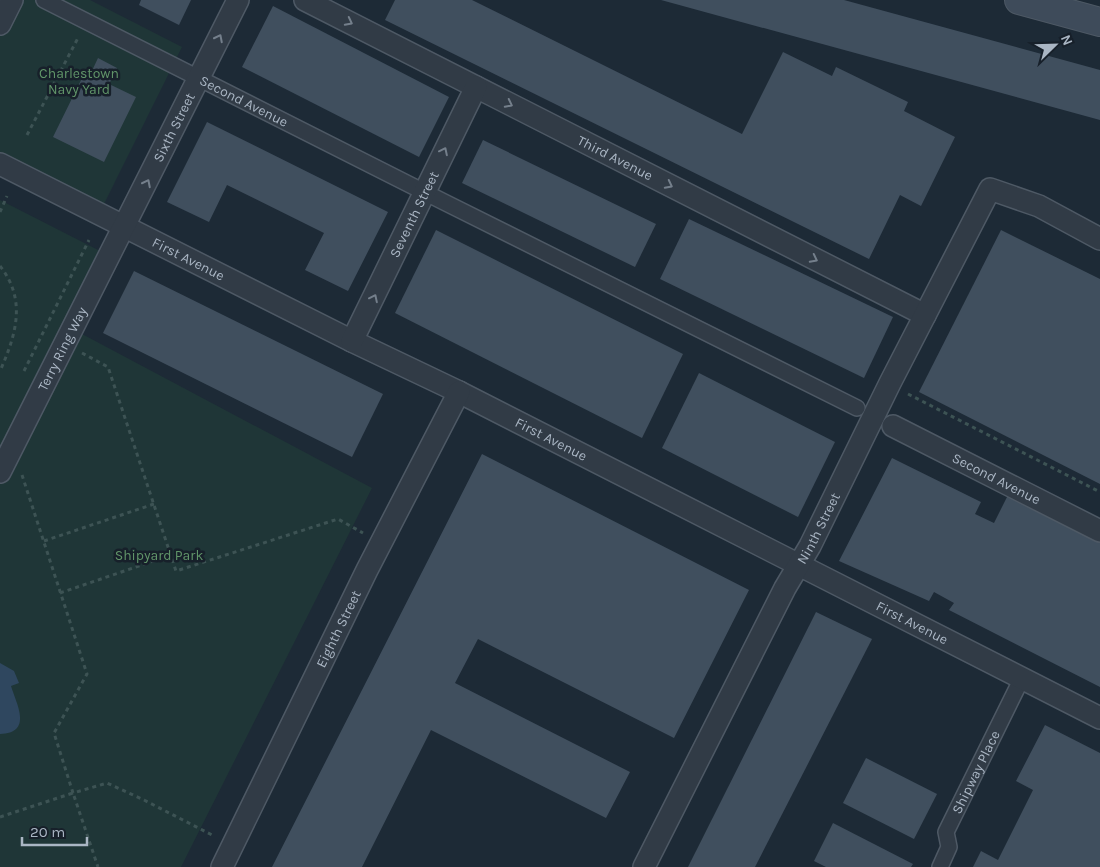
<svg xmlns="http://www.w3.org/2000/svg" width="1100" height="867" font-family="Karla,sans-serif">
<rect width="100%" height="100%" fill="#1d2a36"/>
<g fill="#1f3637">
<polygon points="0,0 90,0 182,47 99,214 0,164"/>
<polygon points="0,200 104,253 67,326 372,488 181,867 0,867"/>
</g>
<path fill="#2f475f" d="M 0,663 L 14,671 L 19,683 L 11,686 C 17,705 33,733 0,734 Z"/>
<g fill="#404f5e">
<polygon points="141,0 191,0 179,25 139,5"/>
<polygon points="395,0 472,0 742,134 783,52 832,76 836,67 908,102 904,111 955,137 921,206 900,195 869,259 385,20"/>
<polygon points="661,0 844,0 1100,70 1100,120"/>
<polygon points="273,6 449,97 419,157 242,67"/>
<polygon points="98,58 117,68 109,84 136,97 104,162 53,137 85,72 90,75"/>
<polygon points="207,122 388,212 348,291 305,270 324,233 227,185 209,222 167,202"/>
<polygon points="483,140 656,224 635,267 462,183"/>
<polygon points="689,219 893,317 864,378 660,279"/>
<polygon points="436,230 683,354 642,438 395,313"/>
<polygon points="1001,230 1100,279 1100,484 919,392"/>
<polygon points="134,271 383,394 352,457 103,333"/>
<polygon points="699,373 835,442 798,517 662,448"/>
<polygon points="482,454 749,590 674,738 478,639 455,683 630,772 606,818 431,730 362,867 272,867"/>
<polygon points="892,458 981,502 975,514 994,523 1010,491 1100,535 1100,687 949,610 954,603 934,592 929,601 839,561"/>
<polygon points="816,612 872,639 755,867 688,867"/>
<polygon points="1045,725 1100,753 1100,867 973,867 981,851 998,860 1033,790 1016,781"/>
<polygon points="866,758 937,794 914,839 843,803"/>
<polygon points="833,823 913,864 911,867 826,867 814,861"/>
</g>
<g fill="none" stroke-linecap="round" stroke-linejoin="round">
<g stroke="#4e5965" stroke-width="18">
<g id="pedestrian">
<path id="s1" d="M 44,0 L 444,202 L 857,408"/>
<path id="s2" d="M 940,867 L 949,847 L 946,832 L 1022,678"/>
</g>
</g>
<g stroke="#4e5965" stroke-width="24">
<g id="minor">
<path id="s3" d="M 305,0 L 925,315"/>
<polyline points="0,24 12,0"/>
<path id="s4" d="M 0,164 L 352,341 L 459,392 L 1100,718"/>
<path id="s5" d="M 352,341 L 476,87"/>
<path id="s6" d="M 893,426 L 1100,531"/>
<path id="s7" d="M 0,472 L 238,0"/>
<path id="s8" d="M 222,867 L 367,570 L 459,392"/>
<path id="s9" d="M 644,867 L 785,588 L 810,546 L 890,383 L 990,189 L 1039,206 L 1100,239"/>
</g>
</g>
<g stroke="#4e5965" stroke-width="30">
<polyline id="secondary" points="1019,0 1100,22"/>
</g>
<g stroke="#3d5354" stroke-width="3" stroke-dasharray="4 4" stroke-linecap="butt">
<polyline points="27,135 79,36"/>
<polyline points="0,212 7,196"/>
<path d="M 0,266 C 27,300 16,335 0,371"/>
<polyline points="82,353 108,367 176,571 338,519 363,533"/>
<polyline points="24,371 89,240"/>
<polyline points="908,394 1100,492"/>
<polyline points="22,475 87,674 54,733 73,793 107,783 144,800 212,835"/>
<polyline points="44,541 154,504"/>
<polyline points="60,593 171,555"/>
<polyline points="0,817 73,793 98,867"/>
</g>
<use href="#pedestrian" stroke="#313b46" stroke-width="15"/>
<use href="#minor" stroke="#313b46" stroke-width="21"/>
<use href="#secondary" stroke="#3e4b5a" stroke-width="28"/>
</g>
<defs><path id="oneway-chevron" d="M-2-3.5L2.5 0L-2 3.5" fill="none" stroke-width="1.6" stroke-linecap="round" stroke-linejoin="round" transform="scale(1.25)"/></defs>
<g stroke="#747f8b">
<use href="#oneway-chevron" transform="translate(349 22) rotate(27)"/>
<use href="#oneway-chevron" transform="translate(219 38) rotate(-63)"/>
<use href="#oneway-chevron" transform="translate(509 104) rotate(27)"/>
<use href="#oneway-chevron" transform="translate(444 151) rotate(-64)"/>
<use href="#oneway-chevron" transform="translate(147 183) rotate(-63)"/>
<use href="#oneway-chevron" transform="translate(669 185) rotate(27)"/>
<use href="#oneway-chevron" transform="translate(814 259) rotate(27)"/>
<use href="#oneway-chevron" transform="translate(374 298) rotate(-64)"/>
</g>
<g text-anchor="middle" stroke-width="5" stroke-linejoin="round" paint-order="stroke">
<g font-size="14" fill="#619569" stroke="#17202a">
<text x="79" y="78">Charlestown<tspan x="79" dy="16">Navy Yard</tspan></text>
<text x="159" y="560">Shipyard Park</text>
</g>
<g font-size="14" fill="#aab6c4" stroke="#17202a">
<text dy="5" stroke="none"><textPath href="#s1" startOffset="224">Second Avenue</textPath></text>
<text dy="5" stroke="none"><textPath href="#s7" startOffset="386">Sixth Street</textPath></text>
<text dy="5" stroke="none"><textPath href="#s3" startOffset="348">Third Avenue</textPath></text>
<text dy="5" stroke="none"><textPath href="#s5" startOffset="141">Seventh Street</textPath></text>
<text dy="5" stroke="none"><textPath href="#s4" startOffset="211">First Avenue</textPath></text>
<text dy="5" stroke="none"><textPath href="#s7" startOffset="138">Terry Ring Way</textPath></text>
<text dy="5" stroke="none"><textPath href="#s4" startOffset="616">First Avenue</textPath></text>
<text dy="5" stroke="none"><textPath href="#s6" startOffset="116">Second Avenue</textPath></text>
<text dy="5" stroke="none"><textPath href="#s9" startOffset="381">Ninth Street</textPath></text>
<text dy="5" stroke="none"><textPath href="#s4" startOffset="1021">First Avenue</textPath></text>
<text dy="5" stroke="none"><textPath href="#s8" startOffset="265">Eighth Street</textPath></text>
<text dy="5" stroke="none"><textPath href="#s2" startOffset="104">Shipway Place</textPath></text>
</g>
</g>
<g transform="translate(1055 45) rotate(67)" stroke="#17202a" stroke-width="4" paint-order="stroke">
<path d="M0-4L9 19L0 12L-9 19Z" fill="#aab6c4"/>
<text y="-8" font-size="14" font-weight="bold" text-anchor="middle" fill="#aab6c4">N</text>
</g>
<path d="M22 837v8h65v-8" fill="none" stroke="#aab6c4" stroke-width="2.5"/>
<text x="30" y="837" font-size="15" fill="#aab6c4" stroke="#17202a" stroke-width="4" paint-order="stroke">20 m</text>
</svg>
